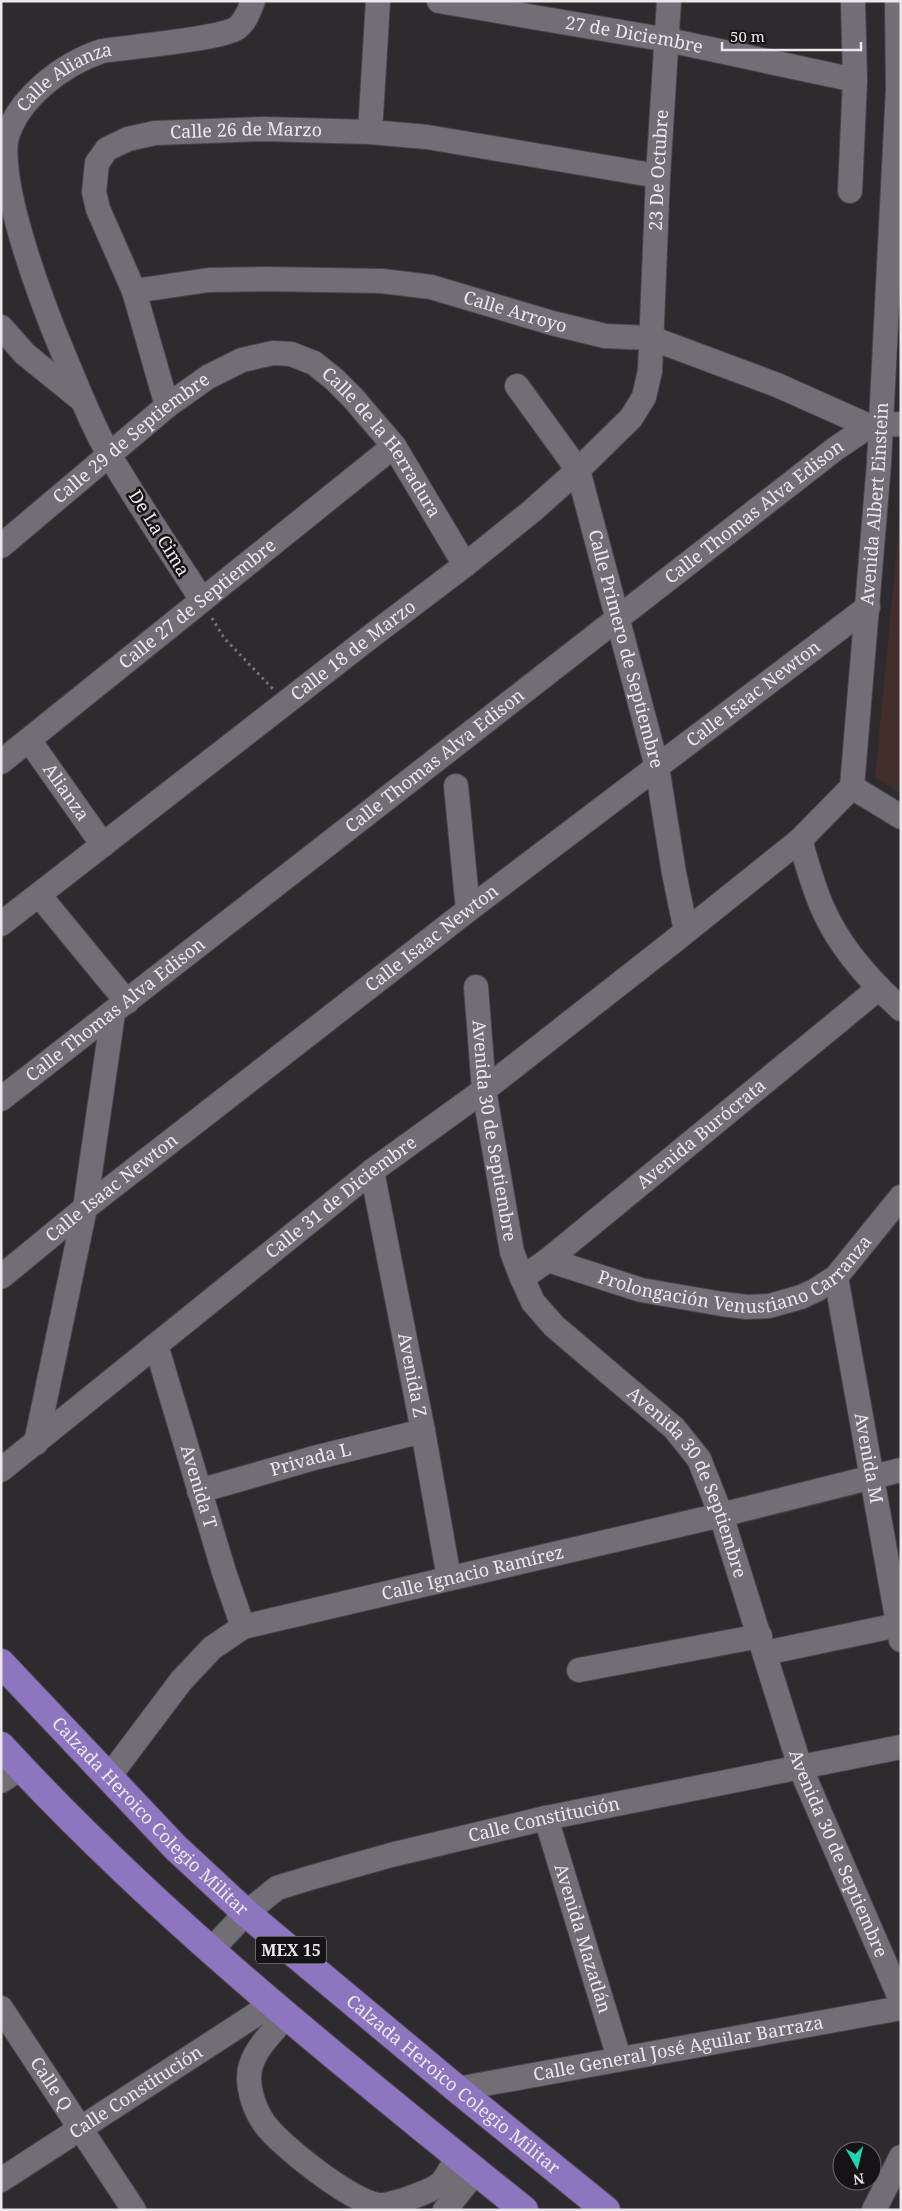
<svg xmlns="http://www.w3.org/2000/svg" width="902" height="2211" font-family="'Noto Serif',serif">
<rect width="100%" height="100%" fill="#2e2a30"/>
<polygon fill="#422e2b" points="901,505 901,794 875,777"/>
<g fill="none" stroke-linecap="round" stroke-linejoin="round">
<g stroke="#49464b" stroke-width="26">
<g id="minor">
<path id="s1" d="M 439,1 L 668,40 L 855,80"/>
<polyline points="370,132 378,1"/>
<polyline points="850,191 855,80 853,1"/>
<path id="s2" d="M 134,291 L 209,280 L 266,279 L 382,281 L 431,287 L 552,323 L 605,336 L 651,338 L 777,385 L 869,426 L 901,424"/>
<polyline points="1,327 25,354 83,401"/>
<path id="s3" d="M 517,386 L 578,470 L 657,767 L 674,873 L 686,931"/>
<path id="s4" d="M 167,406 L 134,291 L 98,209 L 94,192 L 97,163 L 107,149 L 128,139 L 155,133 L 264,129 L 370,132 L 427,137 L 658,176"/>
<path id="s5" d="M 1,546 L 167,406 L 208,377 L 242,360 L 273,353 L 291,354 L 314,363 L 334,379 L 353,398 L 394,446 L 465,565"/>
<path id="s6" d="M 202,600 C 171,552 139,505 110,456 C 91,424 78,388 63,353 C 42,303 0,192 6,140 C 17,98 63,64 102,51 C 128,47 221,39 237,28 C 246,21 249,11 253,1"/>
<path id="s7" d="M 29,740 L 103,845"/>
<path id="s8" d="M 1,762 L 394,446"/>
<polyline points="456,786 468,910"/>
<polyline points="852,787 901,817"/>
<path d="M 800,840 C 807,863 813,887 823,909 C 840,948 870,981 901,1009"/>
<polyline points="39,895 127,1002"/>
<path id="s9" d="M 1,924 L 374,634 L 465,565 L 532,511 L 578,470 L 631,418 L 644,397 L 650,371 L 658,176 L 669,1"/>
<path id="s10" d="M 476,987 L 484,1090 L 512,1252 L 522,1278 L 533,1302 L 554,1326 L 674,1428 L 699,1459 L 721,1515 L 800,1767 L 901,2000"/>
<path id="s11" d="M 1,1099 L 835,449 L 869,426"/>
<path id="s12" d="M 372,1171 L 423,1431 L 449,1578"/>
<path id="s13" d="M 548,1260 L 641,1290 L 722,1304 L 747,1307 L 769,1306 L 801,1297 L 816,1290 L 836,1277 L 901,1197"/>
<path id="s14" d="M 1,1277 L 85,1208 L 468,910 L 868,607"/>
<path id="s15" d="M 836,1277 L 901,1640"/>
<path id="s16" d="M 522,1278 L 548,1260 L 879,988"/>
<path id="s17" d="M 156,1345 L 224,1572 L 243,1627"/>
<polyline points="36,1443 85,1208 113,1013"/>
<path id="s18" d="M 1,1470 L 372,1171 L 484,1090 L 669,945 L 800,840 L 852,787 L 879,463 L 898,89 L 897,1"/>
<path id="s19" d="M 199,1491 L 314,1458 L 423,1431"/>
<polyline points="765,1653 898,1625"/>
<polyline points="579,1670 760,1636"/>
<path id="s20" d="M 108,1778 L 181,1681 L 212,1648 L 243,1627 L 721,1515 L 901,1470"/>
<polyline points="1,1781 21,1768"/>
<path id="s21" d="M 546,1818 L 619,2058"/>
<path id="s22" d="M 212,1949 L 246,1913 L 277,1888 L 313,1877 L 391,1855 L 546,1818 L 901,1747"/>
<path id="s23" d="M 1,2008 L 134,2210"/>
<path d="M 286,2016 C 274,2031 257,2046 251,2065 C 245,2083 254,2109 264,2123 C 279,2145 352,2202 378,2205 C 390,2206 434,2191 442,2182 C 448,2175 453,2164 458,2156"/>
<path id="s24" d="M 457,2089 L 901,2008"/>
<path id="s25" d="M 1,2180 L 272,2004"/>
<polyline points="445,2210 476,2171"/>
<polyline points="874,2210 901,2157"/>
</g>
</g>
<g stroke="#49464b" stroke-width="30">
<g id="major">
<path id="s26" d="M 1,1663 L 175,1847 L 246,1913 L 457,2089 L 606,2210"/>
<path d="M 1,1746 C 159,1918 343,2064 524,2210"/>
</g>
</g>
<polyline stroke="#777479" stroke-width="3" stroke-dasharray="2.5 4" stroke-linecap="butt" points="212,618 224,638 273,689"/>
<use href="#minor" stroke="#726e75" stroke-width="24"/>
<use href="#major" stroke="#8d75bf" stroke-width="28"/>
</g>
<g text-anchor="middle" stroke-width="5" stroke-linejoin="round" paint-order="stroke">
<rect fill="#151316" stroke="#aba8ac" stroke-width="1" x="256" y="1936.5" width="70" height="27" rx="4"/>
<g font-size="16" font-weight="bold" fill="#ebe8ec">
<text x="291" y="1956">MEX 15</text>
</g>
<g font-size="18" fill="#ebe8ec" stroke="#151316">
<text dy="6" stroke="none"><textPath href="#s1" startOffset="198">27 de Diciembre</textPath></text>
<text dy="6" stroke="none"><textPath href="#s6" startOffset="596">Calle Alianza</textPath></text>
<text dy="6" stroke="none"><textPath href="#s4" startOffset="415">Calle 26 de Marzo</textPath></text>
<text dy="6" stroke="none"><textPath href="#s9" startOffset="1061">23 De Octubre</textPath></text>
<text dy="6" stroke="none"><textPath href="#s2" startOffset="386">Calle Arroyo</textPath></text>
<text dy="6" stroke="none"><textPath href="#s5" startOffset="169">Calle 29 de Septiembre</textPath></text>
<text dy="6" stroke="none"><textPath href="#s5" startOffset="485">Calle de la Herradura</textPath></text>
<text dy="6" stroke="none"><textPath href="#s18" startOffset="1376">Avenida Albert Einstein</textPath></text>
<text dy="6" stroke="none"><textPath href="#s11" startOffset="955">Calle Thomas Alva Edison</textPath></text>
<text transform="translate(159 533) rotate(58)" y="6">De La Cima</text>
<text dy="6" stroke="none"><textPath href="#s8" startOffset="252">Calle 27 de Septiembre</textPath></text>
<text dy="6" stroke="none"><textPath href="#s3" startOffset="289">Calle Primero de Septiembre</textPath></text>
<text dy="6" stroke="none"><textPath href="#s9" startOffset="446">Calle 18 de Marzo</textPath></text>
<text dy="6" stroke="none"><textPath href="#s14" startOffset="952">Calle Isaac Newton</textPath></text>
<text dy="6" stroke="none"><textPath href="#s11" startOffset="550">Calle Thomas Alva Edison</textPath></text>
<text dy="6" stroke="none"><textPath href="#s7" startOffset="64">Alianza</textPath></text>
<text dy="6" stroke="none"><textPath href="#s14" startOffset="548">Calle Isaac Newton</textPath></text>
<text dy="6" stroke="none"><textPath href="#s11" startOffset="145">Calle Thomas Alva Edison</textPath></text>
<text dy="6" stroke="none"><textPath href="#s10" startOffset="145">Avenida 30 de Septiembre</textPath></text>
<text dy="6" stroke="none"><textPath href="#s16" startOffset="230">Avenida Burócrata</textPath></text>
<text dy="6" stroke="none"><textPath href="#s14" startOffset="142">Calle Isaac Newton</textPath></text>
<text dy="6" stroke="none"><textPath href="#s18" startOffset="436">Calle 31 de Diciembre</textPath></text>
<text dy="6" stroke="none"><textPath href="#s13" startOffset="202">Prolongación Venustiano Carranza</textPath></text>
<text dy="6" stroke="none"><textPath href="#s12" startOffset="208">Avenida Z</textPath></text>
<text dy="6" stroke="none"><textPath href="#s15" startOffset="184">Avenida M</textPath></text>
<text dy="6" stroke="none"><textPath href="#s19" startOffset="116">Privada L</textPath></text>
<text dy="6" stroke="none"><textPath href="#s10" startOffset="565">Avenida 30 de Septiembre</textPath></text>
<text dy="6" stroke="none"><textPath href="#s17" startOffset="148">Avenida T</textPath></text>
<text dy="6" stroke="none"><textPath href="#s20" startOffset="440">Calle Ignacio Ramírez</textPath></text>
<text dy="6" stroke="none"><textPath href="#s26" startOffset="214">Calzada Heroico Colegio Militar</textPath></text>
<text dy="6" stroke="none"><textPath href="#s22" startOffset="365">Calle Constitución</textPath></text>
<text dy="6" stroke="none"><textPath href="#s10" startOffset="970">Avenida 30 de Septiembre</textPath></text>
<text dy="6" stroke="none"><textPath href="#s21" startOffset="126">Avenida Mazatlán</textPath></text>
<text dy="6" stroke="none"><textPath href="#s24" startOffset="225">Calle General José Aguilar Barraza</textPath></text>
<text dy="6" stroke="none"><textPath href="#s23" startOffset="91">Calle Q</textPath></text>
<text dy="6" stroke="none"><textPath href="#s26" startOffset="619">Calzada Heroico Colegio Militar</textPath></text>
<text dy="6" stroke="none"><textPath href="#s25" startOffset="161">Calle Constitución</textPath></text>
</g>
</g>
<rect width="902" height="2211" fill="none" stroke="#ebe8ec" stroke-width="5"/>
<g transform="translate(857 2166) rotate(172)"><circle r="24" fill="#151316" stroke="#6b686c"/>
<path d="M0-4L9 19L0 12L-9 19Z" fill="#23d5af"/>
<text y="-8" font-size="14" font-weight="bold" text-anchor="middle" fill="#ebe8ec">N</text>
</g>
<path d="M722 42v8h139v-8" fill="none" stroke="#ebe8ec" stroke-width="2.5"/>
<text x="730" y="42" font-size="15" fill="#ebe8ec" stroke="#151316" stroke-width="4" paint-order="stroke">50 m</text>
</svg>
